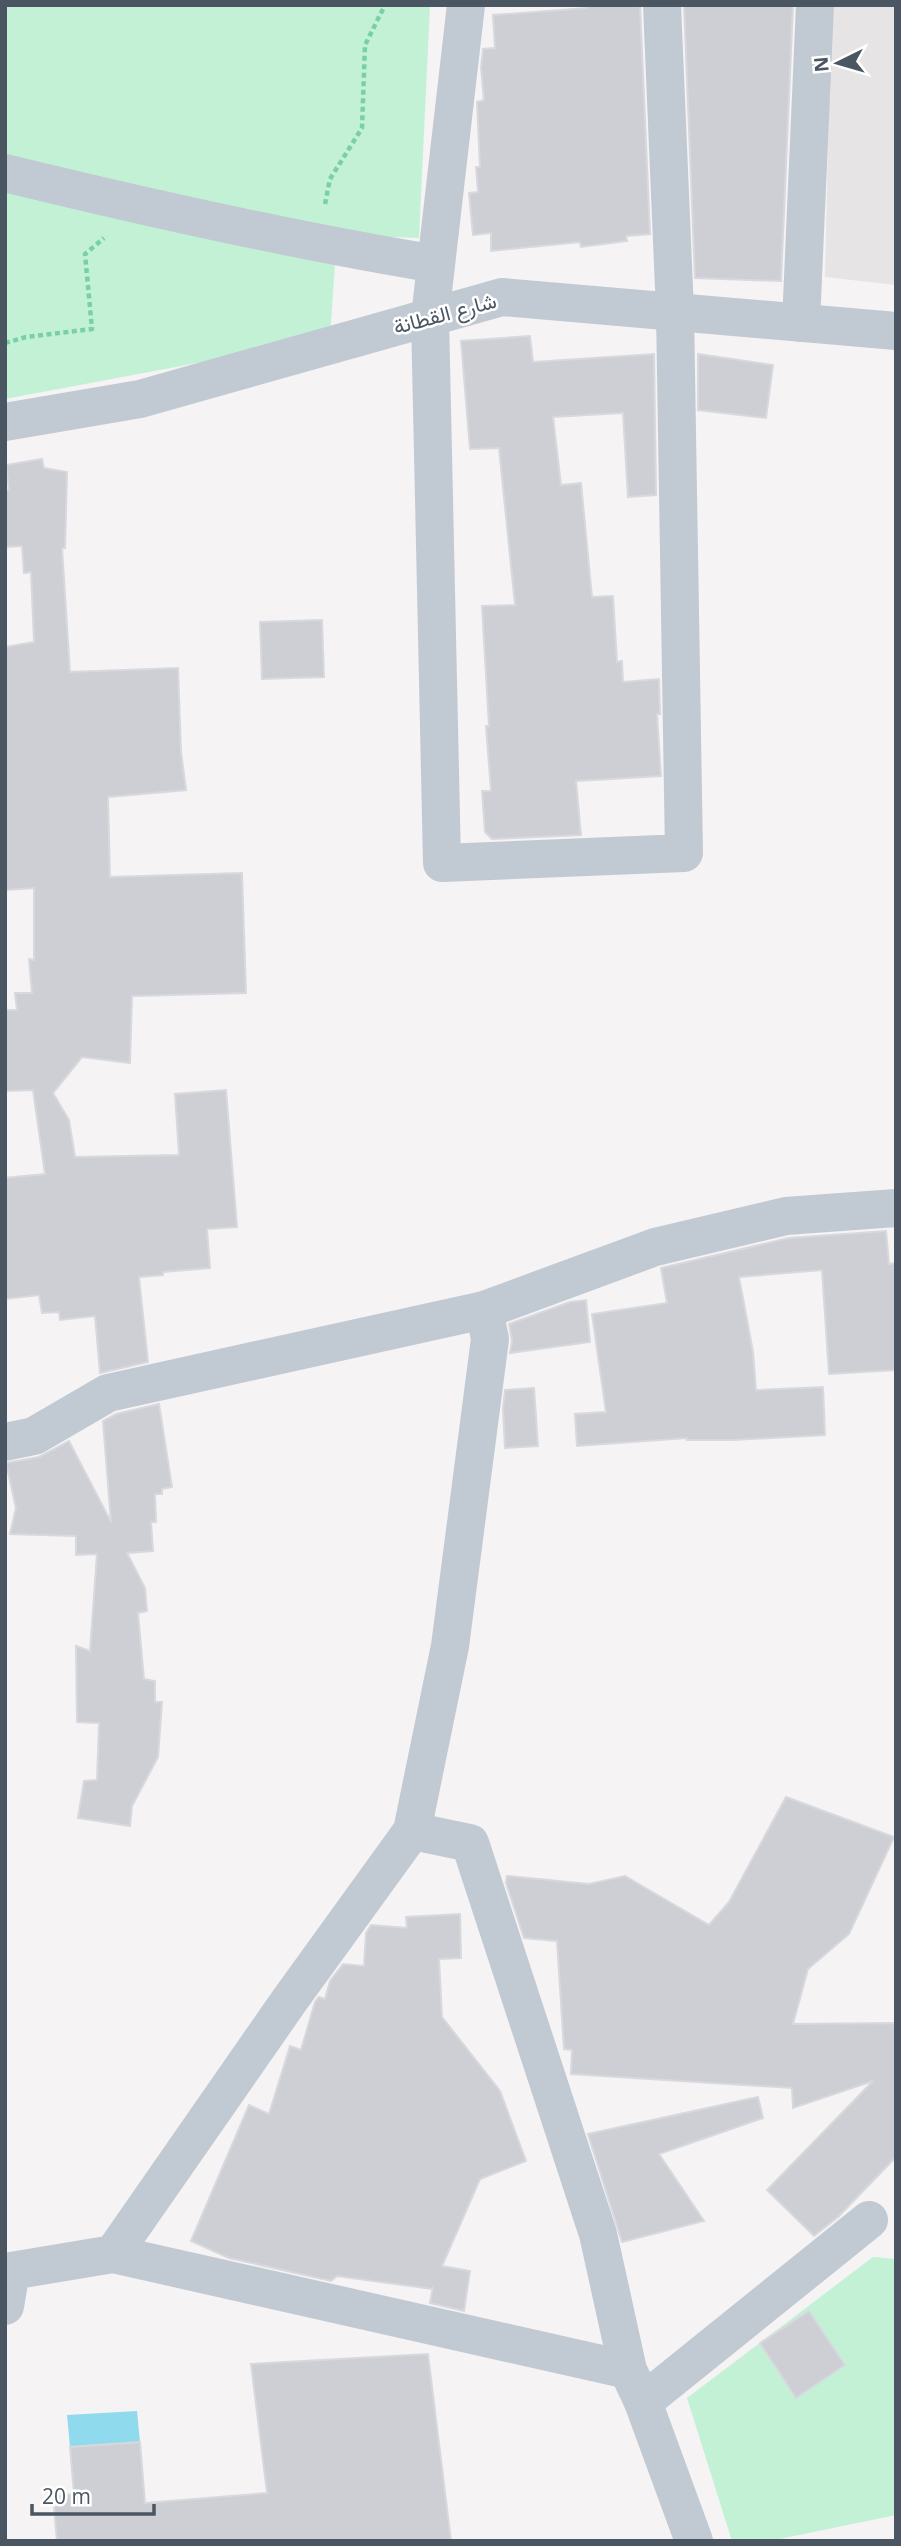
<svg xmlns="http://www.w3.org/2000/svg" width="901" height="2546" font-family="'Open Sans',Vazirmatn,sans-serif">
<rect width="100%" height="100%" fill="#f5f3f3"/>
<polygon fill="#e6e4e5" points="831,5 896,5 896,285 825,277"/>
<g fill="#c3f1d5">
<polygon points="5,5 430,5 419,238 337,235 330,338 5,399"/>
<polygon points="873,2257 896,2259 896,2515 770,2541 732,2541 687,2398"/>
</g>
<polygon fill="#90daee" points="137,2411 140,2442 70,2447 67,2415"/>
<g fill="#cdcfd5" stroke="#d7d9de" stroke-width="2">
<polygon points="587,5 640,5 650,234 626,236 627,241 581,247 580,242 491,251 491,233 473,235 469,193 478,192 476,167 480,167 477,102 484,100 481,68 483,49 495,48 493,15 587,8"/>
<polygon points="684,5 793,5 781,281 695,278"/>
<polygon points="530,336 533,362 654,354 656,495 628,497 623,413 553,417 561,485 581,483 592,597 613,596 617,662 622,661 623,682 659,679 660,714 657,714 661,776 576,781 581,835 492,839 485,832 482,791 491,791 486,726 489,726 482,606 515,605 499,448 470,449 461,341"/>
<polygon points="698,354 773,365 766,418 698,410"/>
<polygon points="42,459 44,468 67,472 65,548 62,548 70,672 178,668 181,752 186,790 108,797 110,877 242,873 246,993 132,996 130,1063 82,1057 53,1093 69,1120 75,1157 179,1155 175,1094 226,1090 237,1227 207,1229 210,1268 163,1272 163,1275 139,1277 148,1362 100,1373 95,1316 60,1320 59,1312 42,1313 39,1295 5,1299 5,1178 45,1174 33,1090 5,1091 5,1010 17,1010 15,993 32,993 29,959 34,960 34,888 5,890 5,647 34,642 31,572 24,573 22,546 5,547 5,491 9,490 6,465"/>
<polygon points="322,620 324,677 262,679 260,622"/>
<polygon points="886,1231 889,1264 896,1263 896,1370 829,1374 822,1270 739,1277 753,1352 756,1390 823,1387 825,1435 732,1440 687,1440 687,1438 577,1446 575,1414 606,1412 592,1314 667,1303 661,1268 789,1238"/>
<polygon points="586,1300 590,1342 510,1353 512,1341 509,1324 570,1302"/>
<polygon points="534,1388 538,1446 505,1448 503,1409 505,1390"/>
<polygon points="159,1404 172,1487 162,1489 162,1494 155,1494 156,1522 151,1522 153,1551 127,1553 145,1588 147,1611 138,1613 144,1679 155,1681 155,1702 162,1702 158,1757 132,1806 130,1826 78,1818 84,1781 97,1780 99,1723 77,1722 76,1646 90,1651 97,1554 76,1555 76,1536 10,1534 16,1508 6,1463 39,1457 69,1441 111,1522 103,1421 116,1414"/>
<polygon points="786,1797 894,1837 849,1934 808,1969 793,2024 896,2023 896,2157 838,2217 814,2236 767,2190 873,2081 793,2108 792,2088 571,2074 572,2050 564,2049 557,1941 524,1938 506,1883 507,1876 589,1884 625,1876 709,1925 729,1902"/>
<polygon points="460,1914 461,1958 439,1959 442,2017 500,2091 526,2161 480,2179 442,2266 470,2271 464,2311 430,2303 433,2287 432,2289 337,2276 331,2281 229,2258 191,2241 249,2105 269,2114 290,2046 301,2050 315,2002 319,1997 325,1999 330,1981 343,1964 364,1966 366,1933 371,1925 407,1928 406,1917"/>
<polygon points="758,2097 763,2118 659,2154 704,2221 622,2242 588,2134"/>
<polygon points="809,2311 845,2365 796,2398 760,2343"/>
<polygon points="428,2354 451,2541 57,2541 53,2496 74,2494 70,2447 140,2442 145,2503 267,2493 251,2364"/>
</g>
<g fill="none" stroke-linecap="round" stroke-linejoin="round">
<g stroke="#7ad0a6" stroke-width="4.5" stroke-dasharray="5 3.5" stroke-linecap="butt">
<polyline points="325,204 330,179 362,128 365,45 385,5"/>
<polyline points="5,343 26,337 92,329 85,254 104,238"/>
</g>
<g stroke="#c1cad2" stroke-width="38">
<polyline points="466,5 430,317 442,863 684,853 675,312 662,5"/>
<path d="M 5,173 C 148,208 291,240 436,264"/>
<polyline points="801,323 815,5"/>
<polyline points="5,422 140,399 502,297 896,331"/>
<polyline points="5,1442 34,1436 108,1393 484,1310 655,1247 786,1216 896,1208"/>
<polyline points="412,1831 470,1843 598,2234 628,2370 643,2402 694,2541"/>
<polyline points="113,2254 628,2370"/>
<polyline points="5,2306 11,2271 113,2254 289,2001 412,1831 450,1646 490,1339 484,1310"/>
<polyline points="643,2402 869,2220"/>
</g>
</g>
<g text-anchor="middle" stroke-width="5" stroke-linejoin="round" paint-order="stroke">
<g font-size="21" fill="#4a5661" stroke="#fff">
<text transform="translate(445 314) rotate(-15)" y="7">شارع القطانة</text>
</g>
</g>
<rect width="901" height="2546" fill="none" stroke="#4a5661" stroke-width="14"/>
<g transform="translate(838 63) rotate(265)" stroke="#ffffff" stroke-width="5" paint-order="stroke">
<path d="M0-5L12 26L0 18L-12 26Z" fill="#4a5661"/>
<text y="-10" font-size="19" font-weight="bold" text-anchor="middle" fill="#4a5661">N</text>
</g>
<path d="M32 2504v10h122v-10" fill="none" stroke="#4a5661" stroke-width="3.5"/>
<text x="42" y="2504" font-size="21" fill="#4a5661" stroke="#ffffff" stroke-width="5" paint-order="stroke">20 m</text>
</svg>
